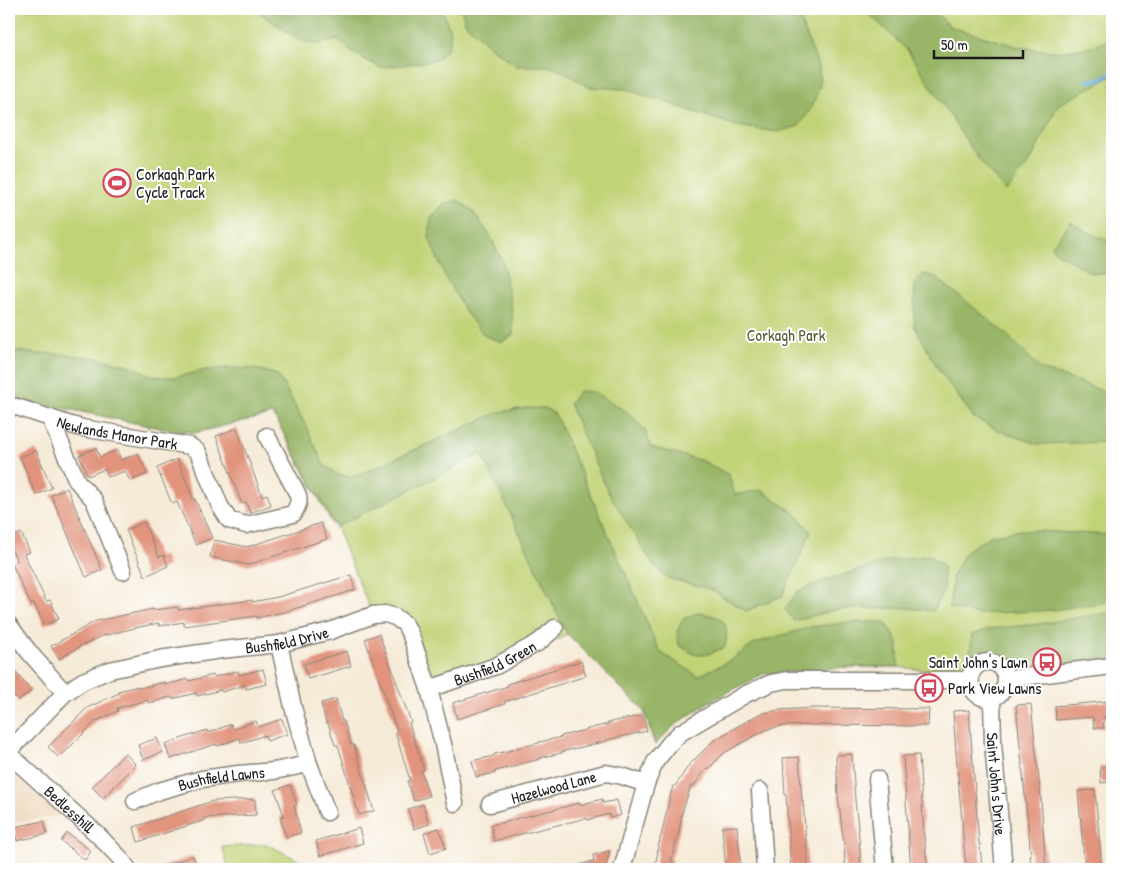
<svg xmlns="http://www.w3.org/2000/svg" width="1121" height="878" font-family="'Patrick Hand',sans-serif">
<rect width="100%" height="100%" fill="#fff"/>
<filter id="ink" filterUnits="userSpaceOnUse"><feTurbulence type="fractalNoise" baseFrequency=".02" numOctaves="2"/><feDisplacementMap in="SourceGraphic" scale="10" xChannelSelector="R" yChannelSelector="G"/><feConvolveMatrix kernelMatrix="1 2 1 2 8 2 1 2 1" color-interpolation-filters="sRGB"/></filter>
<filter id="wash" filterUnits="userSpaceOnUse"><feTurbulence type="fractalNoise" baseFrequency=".0096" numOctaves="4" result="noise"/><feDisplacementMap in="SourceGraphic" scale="20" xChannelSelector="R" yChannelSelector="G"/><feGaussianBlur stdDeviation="1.12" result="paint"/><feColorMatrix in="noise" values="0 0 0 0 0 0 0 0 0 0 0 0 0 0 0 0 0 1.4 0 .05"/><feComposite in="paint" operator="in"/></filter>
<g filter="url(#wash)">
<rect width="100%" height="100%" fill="#f6ebd8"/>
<polygon fill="#edd7bb" points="9,767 62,815 9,824"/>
<g fill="#c1d377" stroke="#6e784a">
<polygon points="9,9 1112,9 1112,660 1016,674 1006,659 984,657 958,674 898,667 847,667 763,673 709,702 675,725 655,745 644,711 567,634 558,640 550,626 495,663 442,675 431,671 412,625 370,609 336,527 450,469 333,525 273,414 194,433 184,430 183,433 73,410 9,399"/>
<polygon points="266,844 308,865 309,869 229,869 222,847"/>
</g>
<g fill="#98b568" stroke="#5a6842">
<polygon points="254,9 442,9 451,33 448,48 436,60 381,68 351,52 339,40 315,44 297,39"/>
<polygon points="461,9 796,9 819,68 820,86 811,108 799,126 777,132 737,126 625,89 588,87 564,72 548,66 517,66 491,47 466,24"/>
<polygon points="864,9 932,9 951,27 1019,47 1059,52 1091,47 1112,39 1112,76 1058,105 1030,162 1006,192 977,157 908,51"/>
<polygon points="457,200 472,210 489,234 503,263 512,310 513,335 502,342 485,336 466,313 446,278 429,238 431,217 443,205"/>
<path d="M 1071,221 C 1084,231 1097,237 1112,242 L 1112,274 L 1091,273 L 1054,251 L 1051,247 Z"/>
<polygon points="924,274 935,277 966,301 1006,334 1042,370 1077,381 1112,395 1112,442 1037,444 997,430 974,418 938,369 914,325 915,283"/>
<polygon points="9,349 37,354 50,353 98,358 131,366 153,376 165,377 176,377 206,370 226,368 256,369 278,375 305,424 324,465 340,476 356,476 499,412 526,408 545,408 555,414 660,652 698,676 731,660 756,643 810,627 851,622 885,622 898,642 898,667 847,667 763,674 709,702 675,725 655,745 644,711 567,634 482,454 336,527 273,414 194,433 184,430 183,433 73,410 9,399"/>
<polygon points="579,391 594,392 629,413 645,430 651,447 703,461 729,475 735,495 761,490 795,513 811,532 782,596 746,611 710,589 667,578 654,566 608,492 569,404"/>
<polygon points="1020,530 1112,535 1112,601 1055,610 977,614 949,608 953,575 966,551 990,536"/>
<polygon points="930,555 943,566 944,589 933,611 909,608 839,609 794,621 785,609 798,591 822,581 892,560"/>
<polygon points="1112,612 1112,660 1016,674 1006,659 984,657 970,654 972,635 989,629 1038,624"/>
<path d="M 697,613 C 723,616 730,620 725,647 C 704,657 699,659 679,645 L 677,632 L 683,619 Z"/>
</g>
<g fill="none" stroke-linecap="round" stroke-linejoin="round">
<polyline stroke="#6dabdf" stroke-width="4" points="1087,81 1101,79 1112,73"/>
</g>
<g id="blocks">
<g fill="#e1937c">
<polygon points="237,428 262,496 267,494 271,505 250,513 246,502 242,504 216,436"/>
<polygon points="96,448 100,457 117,450 121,460 138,453 147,474 130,481 125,471 108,477 105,469 88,476 79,455"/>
<polygon points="36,450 52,488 36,495 20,457"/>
<polygon points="177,459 194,500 195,499 212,538 196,545 177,502 172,504 157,468"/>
<polygon points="67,488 102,570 86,577 51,495"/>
<polygon points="144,522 159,557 164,555 168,566 145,576 126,530"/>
<polygon points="321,523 327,539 248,565 210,557 214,540 247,547"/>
<polygon points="21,533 30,552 24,554 46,601 50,600 59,619 44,625 34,603 31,605 12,564 17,561 9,544 9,538"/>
<polygon points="351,575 355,590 284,612 257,618 257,616 184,626 184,622 159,626 159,623 135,628 102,636 84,645 84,644 59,659 51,646 96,621 153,609 153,610 178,607 178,610 252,600 252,602 278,597"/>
<polygon points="379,634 411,722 409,723 424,770 421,771 429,796 414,801 407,781 410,780 395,732 397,731 365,639"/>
<polygon points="347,651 351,666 308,679 304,664"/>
<polygon points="581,661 586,676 504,702 505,704 457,719 453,703 508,686 507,684"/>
<polygon points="9,664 31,691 18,701 9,689"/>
<polygon points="263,669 267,684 246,689 245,685 222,692 221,690 197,696 196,693 172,699 171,697 148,703 148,700 117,708 118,711 96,721 59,758 48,747 87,708 119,693 118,691 139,686 139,688 165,682 165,685 188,679 189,681 213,675 214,677 238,671 239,675"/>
<polygon points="336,699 342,721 344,721 351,745 354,745 374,811 359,815 338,745 335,745 328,723 326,723 321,703"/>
<polygon points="1112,701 1112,716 1103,717 1104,728 1094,728 1093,717 1056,720 1055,706"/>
<polygon points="1031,704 1041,799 1046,869 1031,869 1031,864 1030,856 1031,856 1016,705"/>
<polygon points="814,708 929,709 928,726 810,725 782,726 765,730 724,753 707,770 706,769 693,787 691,785 682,813 679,832 671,860 673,861 670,869 654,869 658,852 657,851 662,832 668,805 673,786 675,786 691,762 692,762 713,741 759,714 779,710"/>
<polygon points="969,710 979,844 980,844 982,869 966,869 956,753 953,711"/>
<polygon points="643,715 647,731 607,740 607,741 561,752 562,753 539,758 540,759 517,765 517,766 495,771 495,773 476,777 472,761 494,756 494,754 517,749 517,748 539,743 539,742 562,737 561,736 608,724 607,723"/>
<polygon points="282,719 287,734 267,741 265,735 241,743 240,738 217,746 216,744 170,759 165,744 207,730 208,733 231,724 233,729 256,721 258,727"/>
<polygon points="157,738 163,752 143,760 138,745"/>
<polygon points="125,753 136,765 103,798 92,787"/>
<polygon points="852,754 855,800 859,837 861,869 845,869 844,845 838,796 836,755"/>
<polygon points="919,755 924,836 928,869 911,869 909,845 903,756"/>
<polygon points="799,757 802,801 803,801 808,869 791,869 786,795 785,795 783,758"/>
<polygon points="1112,766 1112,782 1101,783 1100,767"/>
<polygon points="290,785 297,805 294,806 301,833 286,837 280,817 284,816 275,790"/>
<polygon points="1095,790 1102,869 1085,869 1078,791"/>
<polygon points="255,799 256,815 204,818 205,820 138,842 134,827 213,801"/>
<polygon points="602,799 603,803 617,800 621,815 610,818 609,814 587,820 587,818 537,830 494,841 491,825 515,820 515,819 560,808 579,803 579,805"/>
<polygon points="423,804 429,824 414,829 408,809"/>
<polygon points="44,821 47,834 17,841 14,827"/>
<polygon points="737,826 741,869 726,869 722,827"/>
<polygon points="359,828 363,843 320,856 316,841"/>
<polygon points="439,828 446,848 430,853 424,833"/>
<polygon points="67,833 91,851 85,860 61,841"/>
<polygon points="610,851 605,869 575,869 575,866 594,861 593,855"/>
<polygon points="193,856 198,869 158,869 158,868"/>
</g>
</g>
</g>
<g filter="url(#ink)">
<use href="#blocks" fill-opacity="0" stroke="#89847a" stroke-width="1"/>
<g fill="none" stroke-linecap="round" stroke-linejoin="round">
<g stroke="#89847a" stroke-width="19">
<g id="minor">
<path id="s1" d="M 9,407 L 17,407 L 71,425 L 82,428 L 190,446 L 198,452 L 220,506 L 229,520 L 246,525 L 293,514 C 297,507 301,501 297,493 L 267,436"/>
<polyline points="50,418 77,481 94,500 123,571"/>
<polyline points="9,625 29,652 65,693"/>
<polyline points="279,644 293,707 309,764 327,812"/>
<circle cx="988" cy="680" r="18"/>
<polyline points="1006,679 1112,666"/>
<path id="s2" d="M 429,689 L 496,666 L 539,642 L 555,628"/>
<path id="s3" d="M 992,698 L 993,743 L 1004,869"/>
<path id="s4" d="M 9,751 L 65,693 L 83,681 L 110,670 L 160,659 L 221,650 L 279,644 L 330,631 L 373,615 L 385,614 L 395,617 L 405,624 L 411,636 L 429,689 L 443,744 L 455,803"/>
<path id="s5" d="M 9,754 L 97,834 L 120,858 L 128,869"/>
<polyline points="877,779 885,869"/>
<polyline points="760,791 765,869"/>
<path id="s6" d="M 135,801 L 159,791 L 202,779 L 238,774 L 274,771 L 309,764"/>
<path id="s7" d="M 490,804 L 606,773 L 622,776 L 646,784"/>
<polyline points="622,869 646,784 655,762 670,743 680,733 746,694 771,683 787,680 971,680"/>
</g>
</g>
<use href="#minor" stroke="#fff" stroke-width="16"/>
</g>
</g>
<defs>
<g id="stadium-ring" transform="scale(1.4375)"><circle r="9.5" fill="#fff" stroke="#d1495b" stroke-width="1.5"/><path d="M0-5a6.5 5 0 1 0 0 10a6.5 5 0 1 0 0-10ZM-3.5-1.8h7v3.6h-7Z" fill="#d1495b"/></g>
<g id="bus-ring" transform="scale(1.4375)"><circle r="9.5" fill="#fff" stroke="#d1495b" stroke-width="1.5"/><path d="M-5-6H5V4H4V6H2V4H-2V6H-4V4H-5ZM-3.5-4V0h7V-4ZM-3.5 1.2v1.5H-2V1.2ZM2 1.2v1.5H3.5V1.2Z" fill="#d1495b"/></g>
</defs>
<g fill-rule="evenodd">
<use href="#stadium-ring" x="117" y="183"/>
<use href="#bus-ring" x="1047" y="662"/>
<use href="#bus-ring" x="929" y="688"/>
</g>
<g text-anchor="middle" stroke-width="4" stroke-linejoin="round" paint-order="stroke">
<g font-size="16" fill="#1c1c1c" stroke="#fff" text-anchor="start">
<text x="136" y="180">Corkagh Park<tspan x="136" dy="18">Cycle Track</tspan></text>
<text x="1028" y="668" text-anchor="end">Saint John's Lawn</text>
<text x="948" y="694">Park View Lawns</text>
</g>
<g font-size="16" fill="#565c3c" stroke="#fff">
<text x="786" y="341">Corkagh Park</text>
</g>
<g font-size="16" fill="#1c1c1c" stroke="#fff">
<text dy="6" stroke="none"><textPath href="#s1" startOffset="112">Newlands Manor Park</textPath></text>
<text dy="6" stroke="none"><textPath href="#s4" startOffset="311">Bushfield Drive</textPath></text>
<text dy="6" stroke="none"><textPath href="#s2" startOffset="71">Bushfield Green</textPath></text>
<text dy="6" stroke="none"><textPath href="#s6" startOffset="90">Bushfield Lawns</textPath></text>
<text dy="6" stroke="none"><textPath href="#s3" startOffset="86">Saint John's Drive</textPath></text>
<text dy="6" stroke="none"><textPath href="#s7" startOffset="66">Hazelwood Lane</textPath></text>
<text dy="6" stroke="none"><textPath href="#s5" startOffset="82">Bedlesshill</textPath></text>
</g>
</g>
<rect width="1121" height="878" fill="none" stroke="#fff" stroke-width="30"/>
<path d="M934 50v8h89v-8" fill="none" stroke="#1c1c1c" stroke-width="2.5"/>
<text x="941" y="50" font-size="15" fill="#1c1c1c" stroke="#ffffff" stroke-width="4" paint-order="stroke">50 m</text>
</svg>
